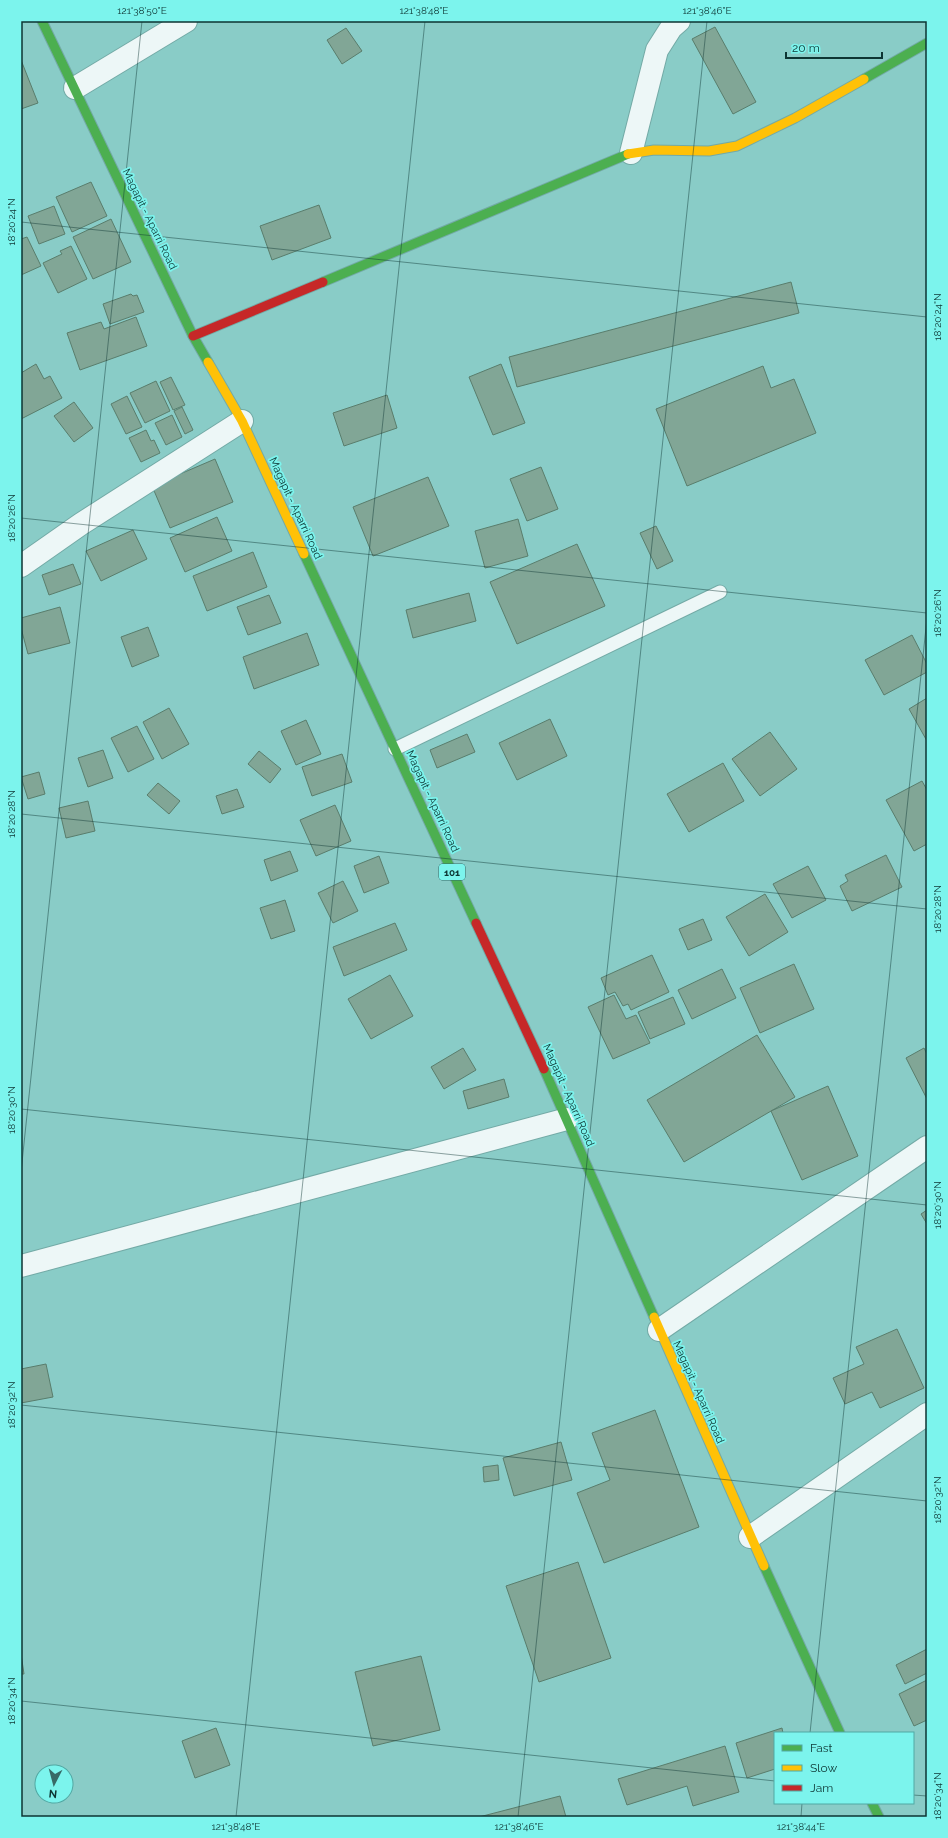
<svg xmlns="http://www.w3.org/2000/svg" width="948" height="1838" font-family="Raleway,sans-serif">
<rect width="100%" height="100%" fill="#89ccc7"/>
<g fill="#81a696" stroke="#597d6c">
<polygon points="715,27 756,102 733,114 692,39"/>
<polygon points="346,28 362,51 342,64 327,40"/>
<polygon points="21,60 38,103 21,109"/>
<polygon points="91,182 107,216 72,232 56,197"/>
<polygon points="319,205 331,238 272,260 260,226"/>
<polygon points="54,206 65,234 39,244 28,216"/>
<polygon points="111,219 131,262 93,279 73,237"/>
<polygon points="27,237 41,266 21,275 21,239"/>
<polygon points="71,246 87,279 58,293 43,263 62,254 60,251"/>
<polygon points="791,282 799,313 517,387 509,357"/>
<polygon points="131,294 133,296 137,295 144,312 110,324 103,304"/>
<polygon points="136,317 147,346 80,370 67,333 101,322 104,329"/>
<polygon points="36,364 44,379 50,376 62,398 21,419 21,373"/>
<polygon points="501,364 525,423 493,435 469,377"/>
<polygon points="763,366 771,388 794,379 816,433 687,486 656,409"/>
<polygon points="171,377 185,405 173,410 160,382"/>
<polygon points="156,381 170,411 145,423 130,393"/>
<polygon points="387,395 397,428 344,446 333,413"/>
<polygon points="127,396 142,427 126,434 111,404"/>
<polygon points="74,402 93,428 74,442 54,416"/>
<polygon points="182,407 193,430 185,434 174,411"/>
<polygon points="172,415 182,437 166,445 155,423"/>
<polygon points="146,430 151,441 154,440 160,453 141,462 129,438"/>
<polygon points="215,459 233,502 170,528 152,486"/>
<polygon points="541,467 558,509 527,521 510,479"/>
<polygon points="428,477 449,526 373,556 353,507"/>
<polygon points="217,517 232,551 185,572 170,538"/>
<polygon points="518,519 528,556 485,568 475,531"/>
<polygon points="656,526 673,561 657,569 640,533"/>
<polygon points="133,530 147,559 101,581 86,551"/>
<polygon points="577,544 605,606 517,644 490,582"/>
<polygon points="253,552 267,587 207,611 193,576"/>
<polygon points="73,564 81,584 49,595 42,575"/>
<polygon points="469,593 476,621 413,638 406,610"/>
<polygon points="269,595 281,623 248,635 237,607"/>
<polygon points="60,607 70,643 28,654 21,628 21,618"/>
<polygon points="148,627 159,656 132,667 121,637"/>
<polygon points="307,633 319,665 254,689 243,657"/>
<polygon points="912,635 927,664 927,672 884,695 865,660"/>
<polygon points="927,698 927,741 909,709"/>
<polygon points="169,708 189,744 162,759 143,722"/>
<polygon points="550,719 567,756 517,780 499,743"/>
<polygon points="306,720 321,754 296,765 281,731"/>
<polygon points="137,726 154,759 128,772 111,738"/>
<polygon points="770,732 797,769 760,796 732,759"/>
<polygon points="467,734 475,752 437,768 430,750"/>
<polygon points="103,750 113,778 88,787 78,758"/>
<polygon points="259,751 281,769 270,783 248,764"/>
<polygon points="342,754 352,782 312,796 302,767"/>
<polygon points="723,763 744,801 689,832 667,794"/>
<polygon points="39,772 45,794 28,799 21,777"/>
<polygon points="922,781 927,790 927,844 914,851 886,800"/>
<polygon points="158,783 180,801 169,814 147,795"/>
<polygon points="237,789 244,807 222,814 216,796"/>
<polygon points="88,801 95,831 66,838 59,808"/>
<polygon points="335,805 351,841 316,856 300,820"/>
<polygon points="290,851 298,871 271,881 264,860"/>
<polygon points="886,855 902,887 852,911 840,886 848,881 845,875"/>
<polygon points="379,856 389,883 364,893 354,866"/>
<polygon points="808,866 826,900 792,918 773,884"/>
<polygon points="343,881 358,911 333,923 318,893"/>
<polygon points="765,894 788,932 749,956 726,917"/>
<polygon points="285,900 295,931 271,939 260,908"/>
<polygon points="703,919 712,940 688,950 679,929"/>
<polygon points="395,923 407,950 344,976 333,947"/>
<polygon points="652,955 669,992 631,1010 628,1004 623,1006 615,992 608,995 601,978"/>
<polygon points="794,964 814,1009 760,1033 740,988"/>
<polygon points="722,969 736,998 692,1019 678,990"/>
<polygon points="390,975 413,1016 371,1039 348,999"/>
<polygon points="614,995 626,1019 636,1015 650,1043 613,1059 588,1007"/>
<polygon points="673,997 685,1024 650,1039 638,1012"/>
<polygon points="757,1035 795,1097 684,1162 647,1100"/>
<polygon points="463,1048 476,1070 444,1089 431,1067"/>
<polygon points="924,1048 927,1054 927,1099 906,1058"/>
<polygon points="504,1079 509,1097 468,1109 463,1091"/>
<polygon points="828,1086 858,1156 802,1180 771,1111"/>
<polygon points="927,1210 927,1224 921,1214"/>
<polygon points="897,1329 924,1388 880,1408 872,1392 845,1404 833,1378 864,1364 856,1347"/>
<polygon points="46,1364 53,1397 21,1403 21,1369"/>
<polygon points="655,1410 699,1527 604,1563 577,1493 610,1480 592,1433"/>
<polygon points="561,1442 572,1480 514,1496 503,1458"/>
<polygon points="498,1465 499,1480 484,1482 483,1467"/>
<polygon points="578,1562 611,1658 539,1682 506,1586"/>
<polygon points="927,1649 927,1673 905,1684 896,1665"/>
<polygon points="21,1654 24,1674 21,1674"/>
<polygon points="421,1656 440,1730 373,1746 355,1672"/>
<polygon points="927,1680 927,1720 914,1726 899,1694"/>
<polygon points="216,1728 230,1765 195,1778 182,1741"/>
<polygon points="782,1728 783,1733 775,1733 775,1769 747,1778 736,1743"/>
<polygon points="725,1746 739,1792 693,1806 687,1786 627,1805 618,1779"/>
<polygon points="560,1796 566,1817 479,1817"/>
</g>
<g fill="none" stroke-linecap="round" stroke-linejoin="round">
<g stroke="#73aaa6" stroke-width="15">
<polyline id="lane" points="395,749 720,592"/>
</g>
<g stroke="#73aaa6" stroke-width="24">
<g id="street">
<polyline points="75,88 186,21"/>
<polyline points="631,153 657,50 671,28 679,21"/>
<polyline points="21,566 81,524 242,421"/>
<polyline points="21,1266 567,1119"/>
<polyline points="659,1330 927,1147"/>
<polyline points="750,1537 927,1414"/>
</g>
</g>
<g stroke="#73aaa6" stroke-width="11">
<g id="fast">
<polyline points="42,21 193,336 208,362"/>
<polyline points="864,79 927,43"/>
<polyline points="323,282 628,154"/>
<polyline points="304,554 476,923"/>
<polyline points="544,1069 654,1317"/>
<polyline points="764,1566 840,1733"/>
<polyline points="872,1803 879,1817"/>
</g>
</g>
<g stroke="#73aaa6" stroke-width="11">
<g id="slow">
<polyline points="628,154 654,150 709,151 737,146 795,118 864,79"/>
<polyline points="208,362 242,421 304,554"/>
<polyline points="654,1317 764,1566"/>
</g>
</g>
<g stroke="#73aaa6" stroke-width="11">
<g id="jam">
<polyline points="193,336 323,282"/>
<polyline points="476,923 544,1069"/>
</g>
</g>
<use href="#lane" stroke="#edf7f7" stroke-width="13"/>
<use href="#street" stroke="#edf7f7" stroke-width="22"/>
<use href="#fast" stroke="#4caf50" stroke-width="9"/>
<use href="#slow" stroke="#ffc107" stroke-width="9"/>
<use href="#jam" stroke="#c62828" stroke-width="9"/>
</g>
<path fill="none" stroke="#0d3533" stroke-width="1" stroke-opacity="0.45" d="M 21,222 L 927,317M 21,518 L 927,613M 21,814 L 927,909M 21,1109 L 927,1205M 21,1172 L 142,21M 21,1405 L 927,1501M 21,1701 L 775,1781M 810,1733 L 927,618M 913,1795 L 927,1796M 236,1817 L 425,21M 518,1817 L 707,21M 801,1817 L 802,1803"/>
<g text-anchor="middle" stroke-width="3.5" stroke-linejoin="round" paint-order="stroke">
<rect fill="#7cf4ed" stroke="#2e6e6b" stroke-width="1" x="439" y="864" width="26" height="16" rx="3"/>
<g font-size="10" font-weight="bold" fill="#0d3533">
<text x="452" y="876">101</text>
</g>
<g font-size="11" fill="#0d3533" stroke="#7cf4ed">
<text transform="translate(150 219) rotate(64)" y="4">Magapit - Aparri Road</text>
<text transform="translate(296 508) rotate(65)" y="4">Magapit - Aparri Road</text>
<text transform="translate(433 801) rotate(65)" y="4">Magapit - Aparri Road</text>
<text transform="translate(569 1095) rotate(66)" y="4">Magapit - Aparri Road</text>
<text transform="translate(699 1392) rotate(66)" y="4">Magapit - Aparri Road</text>
</g>
</g>
<rect width="948" height="1838" fill="none" stroke="#7cf4ed" stroke-width="44"/>
<rect x="774" y="1732" width="140" height="72" fill="#7cf4ed" stroke="#50a8a3"/>
<rect x="782" y="1745" width="20" height="6" fill="#4caf50" stroke="#50a8a3"/>
<text x="810" y="1752" font-size="12" fill="#0d3533">Fast</text>
<rect x="782" y="1765" width="20" height="6" fill="#ffc107" stroke="#50a8a3"/>
<text x="810" y="1772" font-size="12" fill="#0d3533">Slow</text>
<rect x="782" y="1785" width="20" height="6" fill="#c62828" stroke="#50a8a3"/>
<text x="810" y="1792" font-size="12" fill="#0d3533">Jam</text>
<g transform="translate(54 1784) rotate(186)"><circle r="19" fill="#7cf4ed" stroke="#50a8a3"/>
<path d="M0-3L7 15L0 10L-7 15Z" fill="#386a67"/>
<text y="-6" font-size="11" font-weight="bold" text-anchor="middle" fill="#0d3533">N</text>
</g>
<path d="M786 52v6h96v-6" fill="none" stroke="#0d3533" stroke-width="2"/>
<text x="792" y="52" font-size="12" fill="#0d3533" stroke="#7cf4ed" stroke-width="3" paint-order="stroke">20 m</text>
<rect x="22" y="22" width="904" height="1794" fill="none" stroke="#0d3533" stroke-width="1.5"/>
<g font-size="10" text-anchor="middle" fill="#0d3533">
<text x="142" y="14">121°38'50"E</text>
<text x="424" y="14">121°38'48"E</text>
<text x="707" y="14">121°38'46"E</text>
<text transform="translate(11 222) rotate(-90)" y="4">18°20'24"N</text>
<text transform="translate(937 317) rotate(-90)" y="4">18°20'24"N</text>
<text transform="translate(11 518) rotate(-90)" y="4">18°20'26"N</text>
<text transform="translate(937 613) rotate(-90)" y="4">18°20'26"N</text>
<text transform="translate(11 814) rotate(-90)" y="4">18°20'28"N</text>
<text transform="translate(937 909) rotate(-90)" y="4">18°20'28"N</text>
<text transform="translate(11 1110) rotate(-90)" y="4">18°20'30"N</text>
<text transform="translate(937 1205) rotate(-90)" y="4">18°20'30"N</text>
<text transform="translate(11 1405) rotate(-90)" y="4">18°20'32"N</text>
<text transform="translate(937 1500) rotate(-90)" y="4">18°20'32"N</text>
<text transform="translate(11 1701) rotate(-90)" y="4">18°20'34"N</text>
<text transform="translate(937 1796) rotate(-90)" y="4">18°20'34"N</text>
<text x="236" y="1830">121°38'48"E</text>
<text x="519" y="1830">121°38'46"E</text>
<text x="801" y="1830">121°38'44"E</text>
</g>
</svg>
